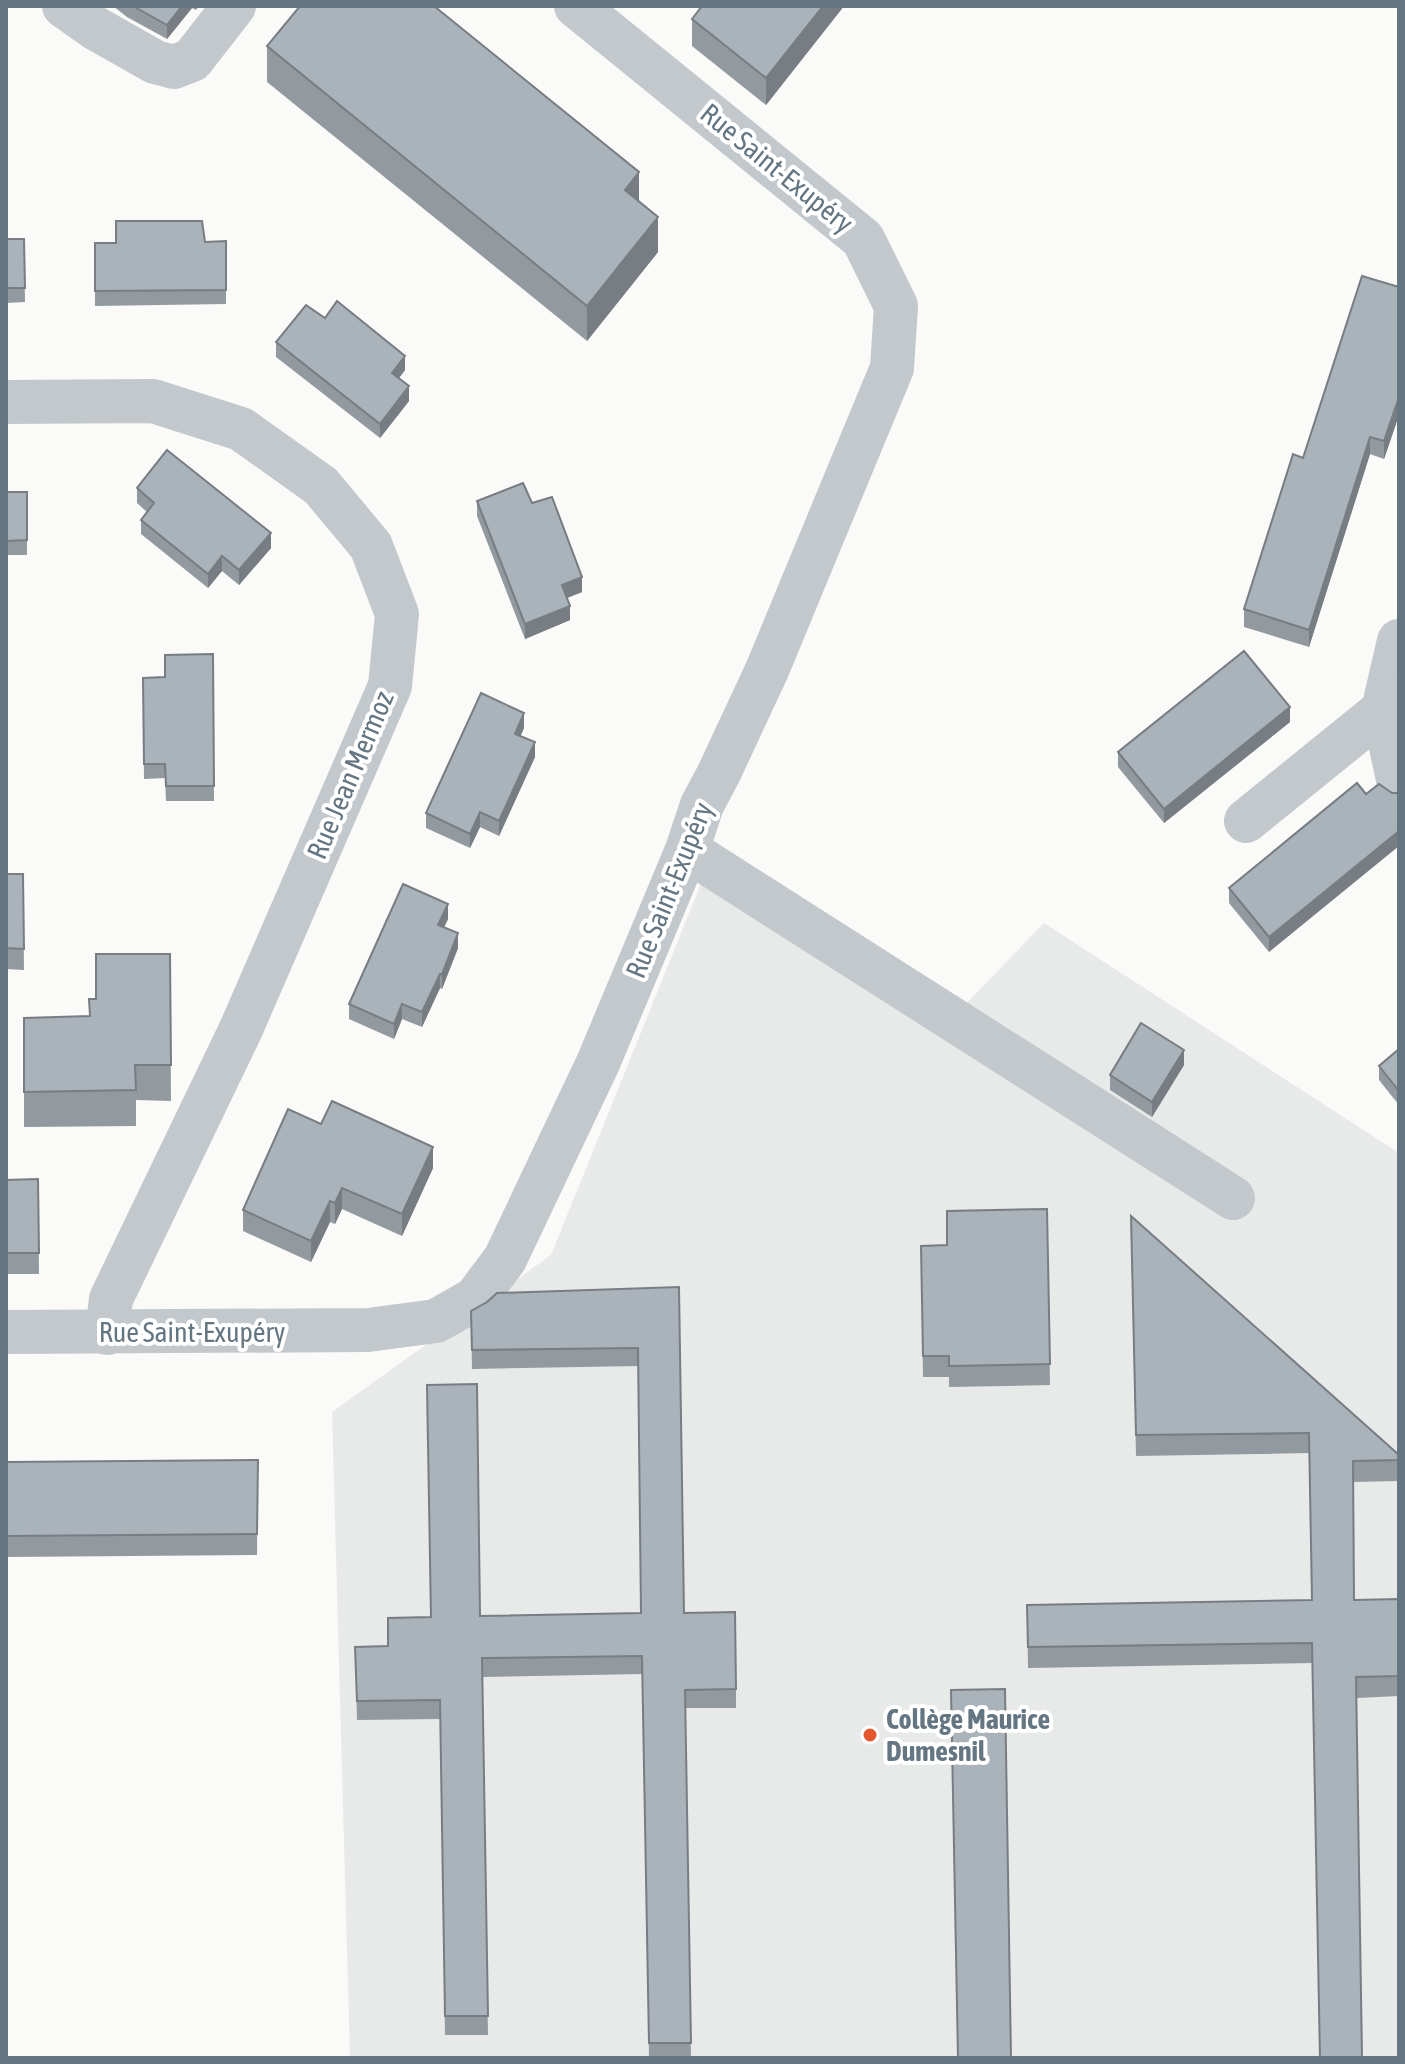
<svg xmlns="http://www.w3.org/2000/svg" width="1405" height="2064" font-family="'Asap Condensed',sans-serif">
<rect width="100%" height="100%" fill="#fafaf8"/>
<polygon fill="#e8e9e9" points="709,864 959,1011 1044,923 1399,1153 1399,2058 350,2058 332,1412 551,1255"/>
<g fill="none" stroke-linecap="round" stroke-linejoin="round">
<g stroke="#c3c8cc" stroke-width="44">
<polyline points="64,6 95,28 155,62 174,67 192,60 234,6"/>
<polyline points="6,402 153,401 241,429 321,486 371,546 397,614 390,686 241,1029 111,1299 107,1333"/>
<polyline points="1399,641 1383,710 1399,784"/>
<polyline points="1246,821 1399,697"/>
<polyline points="687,850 1233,1198"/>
<polyline points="6,1332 368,1330 436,1321 475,1299 505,1259 598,1063 687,850 702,805 719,773 767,670 892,368 896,306 863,239 576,6"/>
</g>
</g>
<g fill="#929a9f">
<polygon points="113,6 199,6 196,10 192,8 167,39 127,17"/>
<polygon points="702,6 844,6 766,105 692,46 692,19"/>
<polygon points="267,46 639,201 658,252 587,341 267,82"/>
<polygon points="6,239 24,239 25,302 6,303"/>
<polygon points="226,241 226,304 95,306 95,243"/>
<polygon points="1399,287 1399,415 1384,459 1370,454 1309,647 1244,627 1244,609 1303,458"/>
<polygon points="276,342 405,370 399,378 409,401 380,438 276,357"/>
<polygon points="137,488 271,548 239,585 222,571 208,588 141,534 141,520 147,512 137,503"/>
<rect x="6" y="492" width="21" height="63"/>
<polygon points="477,501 532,503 582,592 567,598 570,620 525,639 477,516"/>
<polygon points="213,654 214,801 166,801 165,778 144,779 143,678 165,677"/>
<polygon points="1290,722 1164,823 1118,767 1118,752"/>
<polygon points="524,728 520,736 535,757 499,836 480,827 470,848 426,828 426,813"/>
<polygon points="1357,783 1269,952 1229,903 1229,888"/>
<polygon points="6,874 23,874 24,970 6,969"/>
<polygon points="448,919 444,927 458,948 442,989 440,988 422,1027 402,1019 394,1039 349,1019 349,1004"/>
<polygon points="170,954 171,1101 136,1100 136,1126 24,1127 24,1018 89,1016 96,999"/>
<polygon points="1399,1049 1399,1105 1379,1080 1379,1066"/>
<polygon points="1184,1065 1152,1117 1110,1090 1110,1075"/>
<polygon points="321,1124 433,1168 402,1236 342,1209 335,1224 330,1222 311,1262 243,1231 243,1210"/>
<polygon points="38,1179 39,1274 6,1274 6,1180"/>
<polygon points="1047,1209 1050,1385 949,1387 949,1377 923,1377 921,1246 947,1245"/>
<polygon points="1131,1237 1399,1455 1399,1481 1353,1482 1354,1600 1399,1599 1399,1696 1357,1698 1312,1663 1028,1668 1027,1605 1312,1600 1309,1453 1136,1456"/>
<polygon points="679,1287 684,1613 736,1689 736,1708 685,1708 691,2058 649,2058 642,1674 482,1677 488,2035 445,2035 440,1719 357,1720 355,1647 388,1646 431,1617 641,1613 638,1366 472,1369 471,1311"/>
<polygon points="258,1460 257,1555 6,1557 6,1462"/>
</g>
<g fill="#777d82">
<polygon points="182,6 192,6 192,8 167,39 167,25"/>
<polygon points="823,6 844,6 766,105 766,78"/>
<polygon points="639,172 639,207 625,190"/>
<polygon points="658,217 658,252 587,341 587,306"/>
<polygon points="405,356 405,370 392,387 392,373"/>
<polygon points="409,386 409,401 380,438 380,424"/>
<polygon points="1399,397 1399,415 1384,459 1384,441"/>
<polygon points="1370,437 1370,454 1309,647 1309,630"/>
<polygon points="271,533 271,548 239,585 239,570"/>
<polygon points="222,556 222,571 208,588 208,574"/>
<polygon points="582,577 582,592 562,600 562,585"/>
<polygon points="570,606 570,620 525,639 525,624"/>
<polygon points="1290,707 1290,722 1164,823 1164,809"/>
<polygon points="524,713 524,728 515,749 515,734"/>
<polygon points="535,742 535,757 499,836 499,821"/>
<polygon points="480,812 480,827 470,848 470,834"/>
<polygon points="1399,831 1399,846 1269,952 1269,937"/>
<polygon points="448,904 448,919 438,940 438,925"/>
<polygon points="458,933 458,948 442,989 442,974"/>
<polygon points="440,974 440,988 422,1027 422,1012"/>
<polygon points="402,1004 402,1019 394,1039 394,1024"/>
<polygon points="1184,1050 1184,1065 1152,1117 1152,1102"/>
<polygon points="433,1147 433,1168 402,1236 402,1214"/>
<polygon points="342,1188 342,1209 335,1224 335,1203"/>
<polygon points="330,1201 330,1222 311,1262 311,1241"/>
</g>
<g fill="#aab3b9" stroke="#777d82" stroke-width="2">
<polygon points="133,6 182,6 167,25"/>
<polygon points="300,6 434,6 639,172 625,190 658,217 587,306 267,46"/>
<polygon points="702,6 823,6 766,78 692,19"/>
<polygon points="116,221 202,221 205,242 226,241 226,290 95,291 95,243 116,243"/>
<polygon points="6,239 24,239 25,288 6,288"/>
<polygon points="1362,276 1399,287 1399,397 1384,441 1370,437 1309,630 1244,609 1293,454 1303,458"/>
<polygon points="337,301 405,356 392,373 409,386 380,424 276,342 306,305 325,318"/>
<polygon points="167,450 271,533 239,570 222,556 208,574 141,520 154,503 137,488"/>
<polygon points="523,483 532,503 552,497 582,577 562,585 570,606 525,624 477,501"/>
<polygon points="6,492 27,492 27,540 6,541"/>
<polygon points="1244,651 1290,707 1164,809 1118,752"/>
<polygon points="213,654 214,786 166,786 165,764 144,764 143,678 165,677 165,655"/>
<polygon points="481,693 524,713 515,734 535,742 499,821 480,812 470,834 426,813"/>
<polygon points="1357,783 1366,794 1379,784 1392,793 1399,793 1399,831 1269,937 1229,888"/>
<polygon points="6,874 23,874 24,949 6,948"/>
<polygon points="403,884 448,904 438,925 458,933 442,974 440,974 422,1012 402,1004 394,1024 349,1004"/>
<polygon points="96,954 170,954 171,1065 135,1065 136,1090 24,1092 24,1018 90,1016 89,999 96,999"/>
<polygon points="1141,1023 1184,1050 1152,1102 1110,1075"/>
<polygon points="1399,1049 1399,1091 1379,1066"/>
<polygon points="332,1101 433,1147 402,1214 342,1188 335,1203 330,1201 311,1241 243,1210 288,1109 321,1124"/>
<polygon points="38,1179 39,1253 6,1253 6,1180"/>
<polygon points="1047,1209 1050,1364 949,1366 949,1356 923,1356 921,1246 947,1245 947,1211"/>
<polygon points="1131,1216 1399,1455 1399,1460 1353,1461 1354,1600 1399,1599 1399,1676 1356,1677 1362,2058 1320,2058 1312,1643 1028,1647 1027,1605 1312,1600 1309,1433 1136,1435"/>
<polygon points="679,1287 684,1613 735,1612 736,1689 685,1690 691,2043 649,2043 642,1656 482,1658 488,2016 445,2016 440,1700 357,1701 355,1647 388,1646 388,1618 431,1617 427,1385 477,1384 480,1616 641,1613 638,1348 472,1350 471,1311 487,1302 497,1293"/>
<polygon points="258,1460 257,1534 6,1536 6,1462"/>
<polygon points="1005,1689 1011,2058 958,2058 951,1690"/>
</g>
<circle fill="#e4572e" stroke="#fff" stroke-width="3" cx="870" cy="1735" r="8"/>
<g text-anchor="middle" stroke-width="8" stroke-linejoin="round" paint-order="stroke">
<g font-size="28" fill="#657683" stroke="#fff">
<text transform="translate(777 168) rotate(39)" y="10">Rue Saint-Exupéry</text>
<text transform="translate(350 775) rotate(-67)" y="10">Rue Jean Mermoz</text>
<text transform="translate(669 890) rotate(-68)" y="10">Rue Saint-Exupéry</text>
<text x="192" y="1342">Rue Saint-Exupéry</text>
</g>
<g font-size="28" font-weight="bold" fill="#657683" stroke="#fff" text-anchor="start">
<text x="886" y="1729">Collège Maurice<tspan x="886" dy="32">Dumesnil</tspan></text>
</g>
</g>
<rect width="1405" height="2064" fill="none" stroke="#657683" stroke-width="16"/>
</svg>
